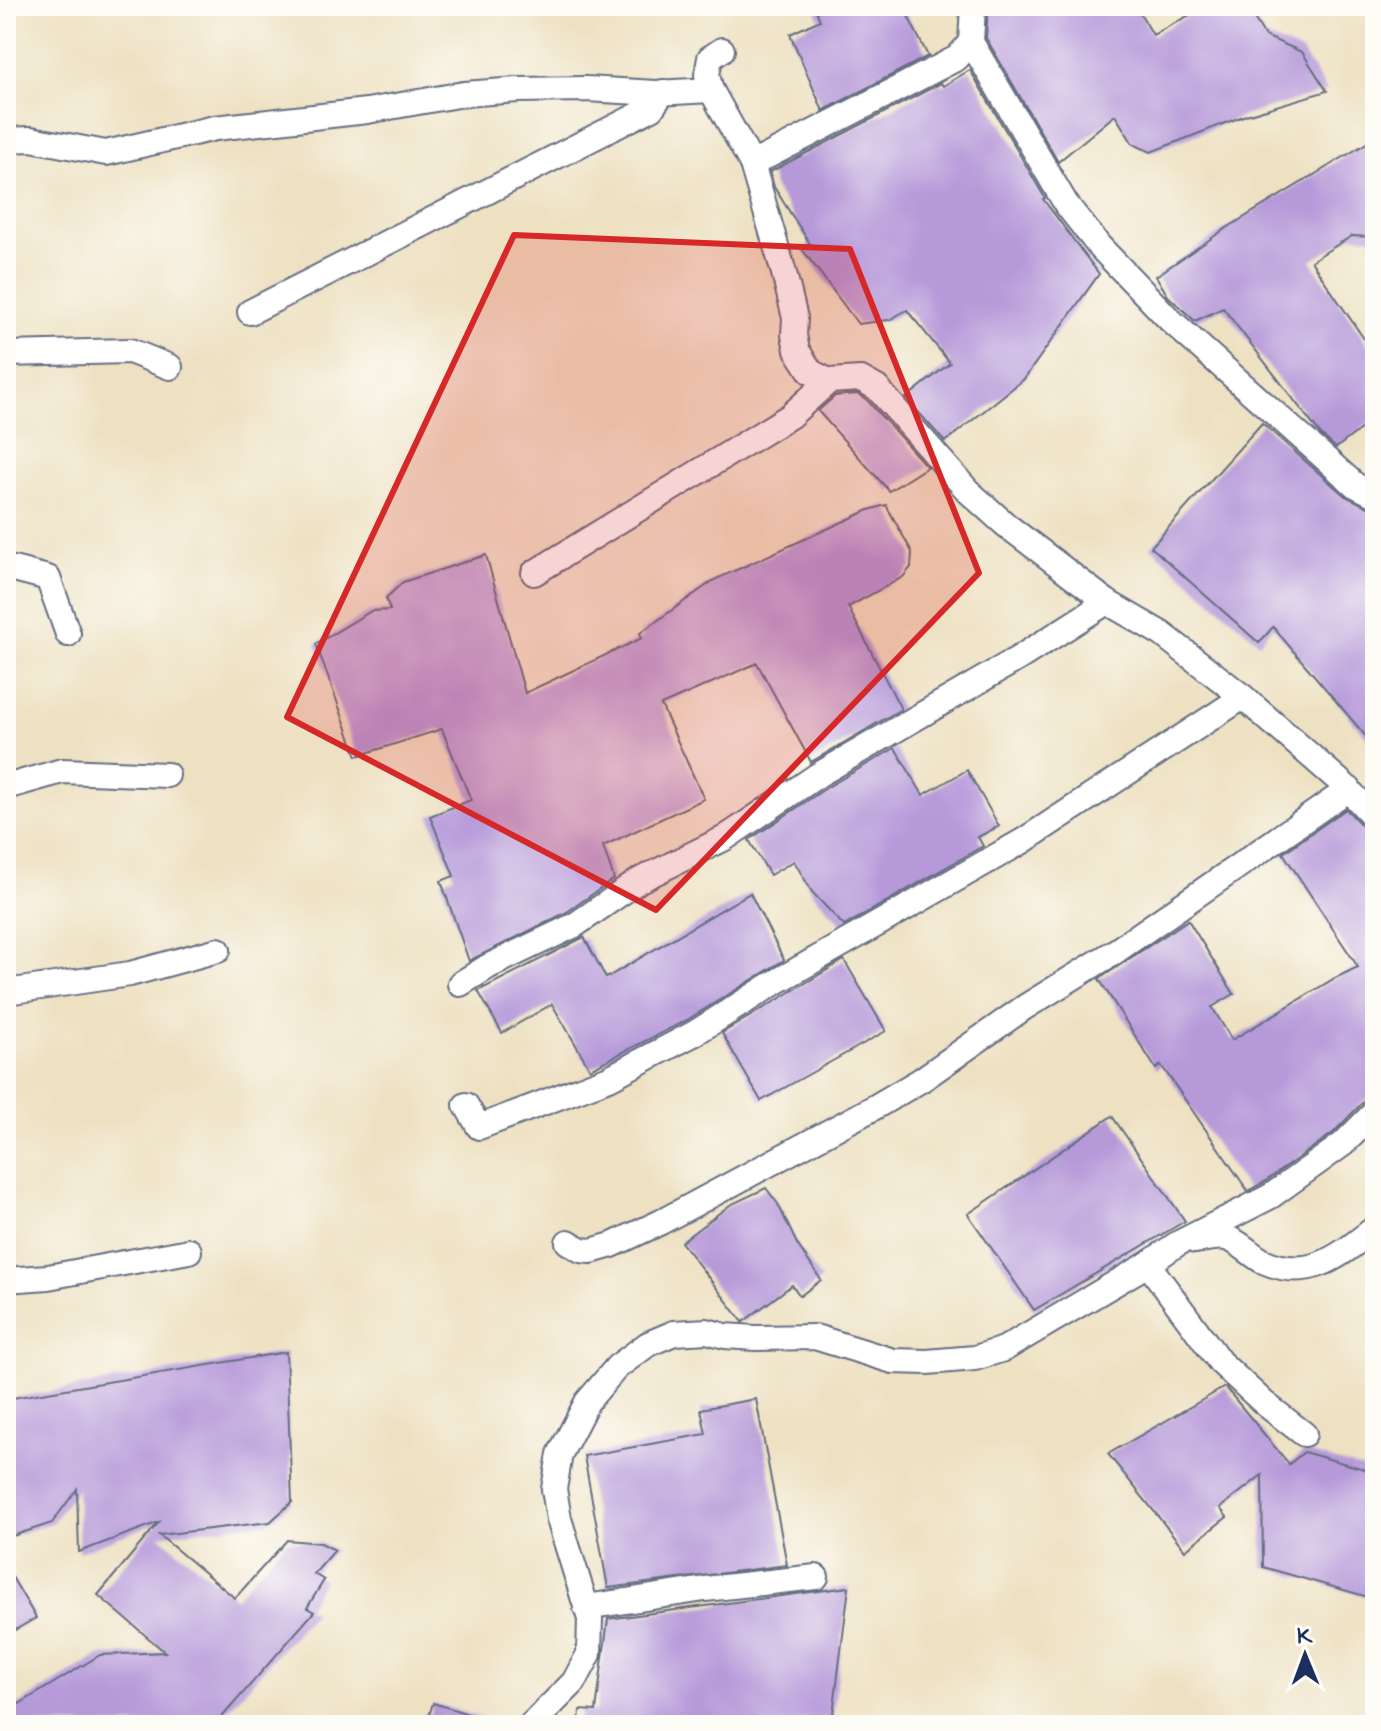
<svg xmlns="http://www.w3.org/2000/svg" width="1381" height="1731" font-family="Mynerve,sans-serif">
<rect width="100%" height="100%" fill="#fdfcf7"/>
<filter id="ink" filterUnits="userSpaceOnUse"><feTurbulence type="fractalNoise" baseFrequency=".0125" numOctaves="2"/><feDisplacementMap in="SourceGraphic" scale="16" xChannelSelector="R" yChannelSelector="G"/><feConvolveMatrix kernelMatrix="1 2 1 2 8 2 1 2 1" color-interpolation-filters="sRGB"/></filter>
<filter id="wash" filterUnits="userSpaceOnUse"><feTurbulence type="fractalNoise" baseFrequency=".006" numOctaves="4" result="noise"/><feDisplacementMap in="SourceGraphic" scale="32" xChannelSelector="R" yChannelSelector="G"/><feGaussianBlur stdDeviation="1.8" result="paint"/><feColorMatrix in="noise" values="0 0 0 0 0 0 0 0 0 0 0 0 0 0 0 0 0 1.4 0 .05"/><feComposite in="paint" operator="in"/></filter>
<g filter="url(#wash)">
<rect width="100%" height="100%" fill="#eee1c2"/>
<g id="blocks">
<g fill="#b599d9">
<polygon points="814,6 903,6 928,56 823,111 790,34 820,20"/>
<polygon points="988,6 1136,6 1153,35 1206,6 1283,6 1254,18 1265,36 1302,52 1327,91 1246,115 1151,152 1133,144 1115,115 1058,162 986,38"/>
<polygon points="970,70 1045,198 1043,199 1099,274 1024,379 945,442 906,398 950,363 907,310 889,320 858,324 802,249 810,244 774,187 770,172 941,83 943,86"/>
<polygon points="1375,138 1375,237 1352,236 1311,261 1375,355 1375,418 1336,448 1321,435 1223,308 1195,321 1168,296 1156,276 1225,229"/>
<polygon points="858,394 867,400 927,467 889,491 818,411 835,396"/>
<polygon points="1262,423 1345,496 1375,510 1375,747 1273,627 1259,643 1151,547"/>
<polygon points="886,505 912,552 911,567 903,577 848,607 901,709 811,762 757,663 661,705 704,799 603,846 614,879 567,912 469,961 441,881 454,876 430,816 471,800 442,729 357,756 316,644 371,611 390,610 386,598 403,582 486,555 525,693 642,638 640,633 714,580 869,510"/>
<polygon points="895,748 923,795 967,770 999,826 978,837 983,846 844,926 812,892 794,861 770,875 749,840 826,788"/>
<polygon points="1346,809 1364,828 1375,833 1375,1096 1364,1101 1333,1133 1263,1183 1248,1191 1161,1065 1156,1069 1099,979 1188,920 1234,994 1212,1007 1232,1040 1335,978 1358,967 1283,853"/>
<polygon points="750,893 784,960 687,1020 590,1069 552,1004 502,1033 478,991 584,937 606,978"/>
<polygon points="844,960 886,1031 761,1101 722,1033"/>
<polygon points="1112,1116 1185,1221 1034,1310 968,1214"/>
<polygon points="766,1188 778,1204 797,1244 821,1280 800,1296 792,1285 743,1322 681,1242 730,1205"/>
<polygon points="286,1352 292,1502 270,1522 159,1535 235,1598 287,1540 321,1543 335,1550 314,1574 324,1580 307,1608 314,1612 222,1717 234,1725 6,1725 6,1712 100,1655 165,1652 98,1595 159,1522 79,1552 77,1489 52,1523 6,1538 6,1399"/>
<polygon points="1225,1387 1289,1464 1304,1452 1375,1472 1375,1599 1263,1567 1262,1475 1220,1508 1227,1517 1185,1550 1108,1454"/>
<polygon points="756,1399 787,1565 608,1588 584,1456 706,1434 701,1409"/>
<polygon points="6,1567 36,1618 6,1635"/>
<polygon points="849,1587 832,1722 805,1719 805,1725 579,1725 580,1710 596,1711 608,1619"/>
<polygon points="433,1703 494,1722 494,1725 426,1725"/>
</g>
</g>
</g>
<g filter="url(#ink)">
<use href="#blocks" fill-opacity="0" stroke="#656d81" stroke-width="2"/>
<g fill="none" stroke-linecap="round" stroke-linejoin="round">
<g stroke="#656d81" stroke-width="28">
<g id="minor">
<polyline points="973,6 971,42 1066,204 1099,246 1170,320 1355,485 1375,495"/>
<polyline points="722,50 710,58 707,75 711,90 752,164 784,273 795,318 794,335 797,350 811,372 829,381 861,379 877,388 968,491 1006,525 1107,602 1162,634 1243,697 1344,785 1375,818"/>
<polyline points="6,140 31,139 106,153 215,128 367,111 464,94 518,90 586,89 656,93 711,90"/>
<polyline points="752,164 957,58 971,42"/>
<polyline points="250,312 652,108 663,92"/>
<polyline points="6,354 130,351 170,367"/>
<polyline points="6,567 48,578 68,634"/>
<polyline points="534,573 790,416 829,381"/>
<polyline points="6,787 62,771 167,775"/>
<polyline points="460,984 489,966 575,925 640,880 725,838 818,775 1019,658 1107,602"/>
<polyline points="6,992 130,974 218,950"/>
<polyline points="466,1105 479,1127 609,1078 695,1033 769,986 1023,841 1243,697"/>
<path d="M 1195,1241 C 1204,1240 1217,1236 1226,1238 C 1239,1241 1251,1255 1263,1261 C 1310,1282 1339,1256 1375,1228"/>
<polyline points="568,1242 581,1250 591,1251 612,1245 661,1222 875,1107 921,1080 1025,1007 1116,951 1349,789"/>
<polyline points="1148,1264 1220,1362 1264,1403 1304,1434"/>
<polyline points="6,1280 48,1277 189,1251"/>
<polyline points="586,1607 705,1589 816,1577"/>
<polyline points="531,1725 574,1682 589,1654 590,1619 559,1519 554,1489 560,1454 587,1402 617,1367 648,1344 674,1333 707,1331 725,1336 756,1338 815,1337 893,1361 927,1362 975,1358 1004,1349 1148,1264 1177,1244 1271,1196 1343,1144 1375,1112"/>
</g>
</g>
<use href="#minor" stroke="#fff" stroke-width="24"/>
</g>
</g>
<path fill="#d62828" fill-opacity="0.2" stroke="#d62828" stroke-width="6" stroke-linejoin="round" d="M 514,235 L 850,249 L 979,573 L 656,910 L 287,717 Z"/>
<rect width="1381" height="1731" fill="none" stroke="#fdfcf7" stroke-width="32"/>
<g transform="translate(1305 1655) rotate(359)" stroke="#fdfcf7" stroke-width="6" paint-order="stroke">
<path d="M0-6L14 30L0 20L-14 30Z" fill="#1b2f5e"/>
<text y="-12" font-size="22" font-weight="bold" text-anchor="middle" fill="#1b2f5e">K</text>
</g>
</svg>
